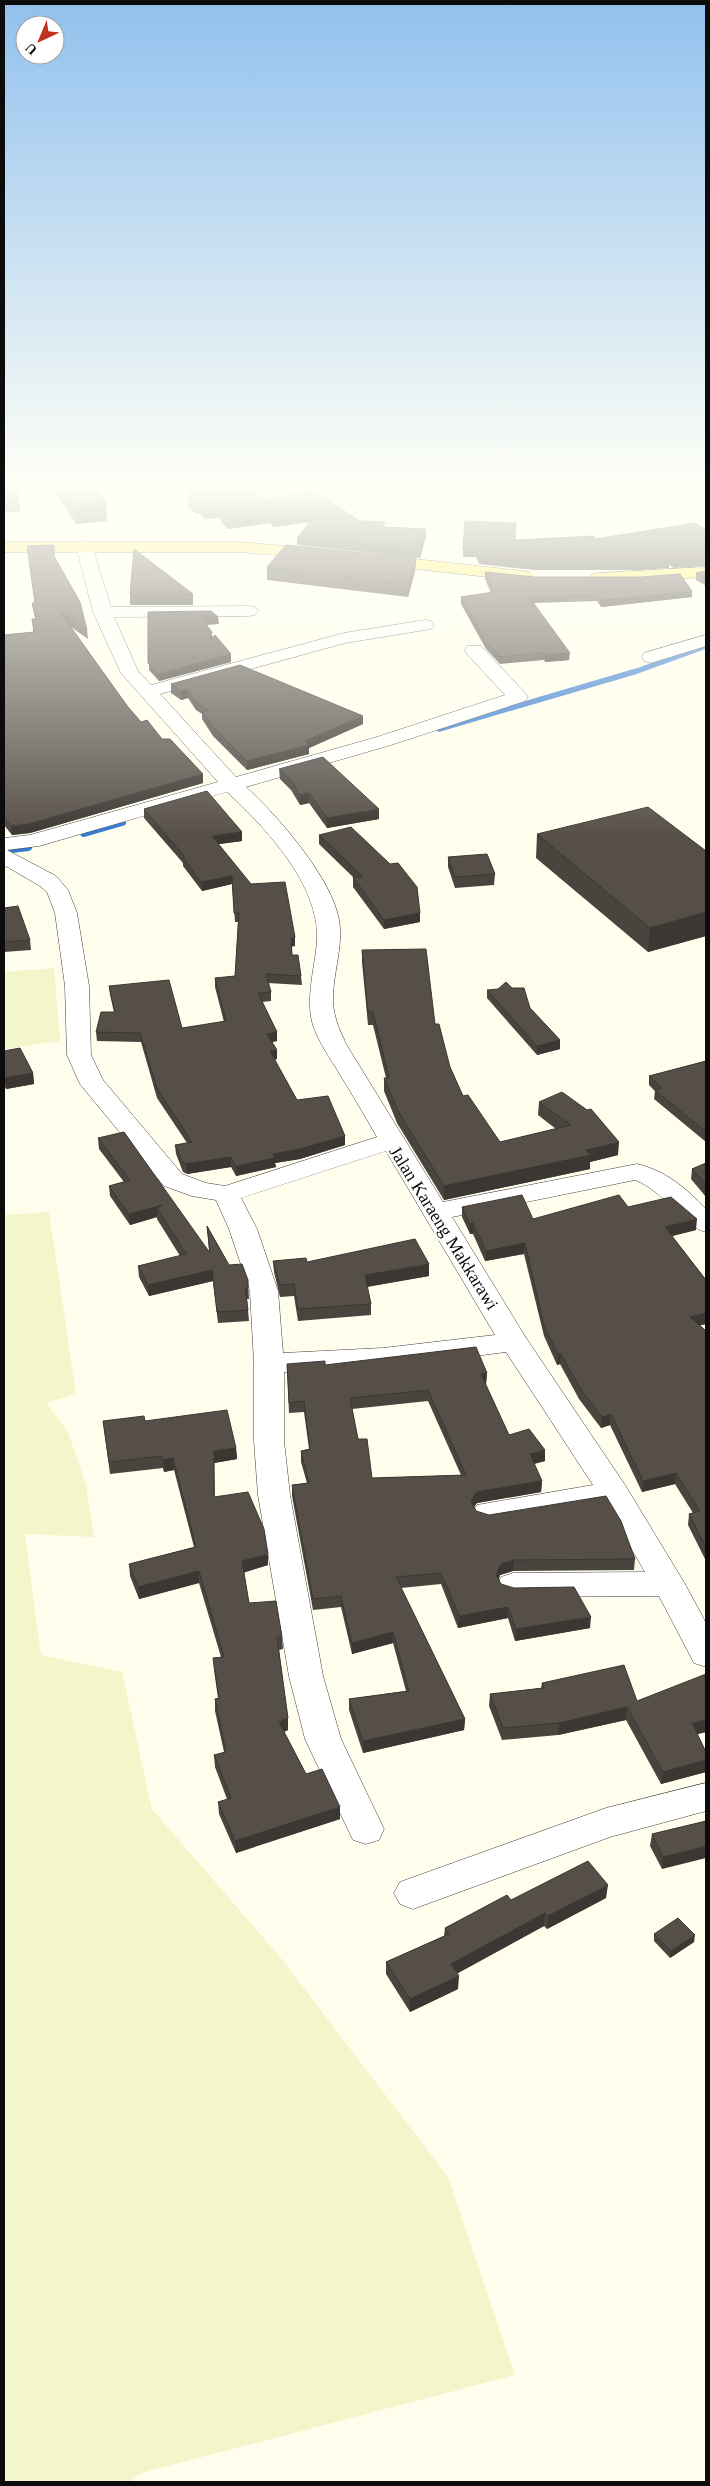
<svg xmlns="http://www.w3.org/2000/svg" width="710" height="2486" font-family="'Times New Roman',serif">
<rect width="100%" height="100%" fill="#fffeec"/>
<g fill="#f3f5cb">
<polygon points="288,490 450,490 478,507 472,520 401,538"/>
<polygon points="54,968 60,1041 4,1049 4,972"/>
<polygon points="49,1212 76,1394 46,1403 68,1432 86,1485 94,1537 25,1534 41,1655 122,1672 152,1809 280,1957 448,2177 515,2375 141,2473 130,2482 4,2482 4,1215"/>
</g>
<g fill="none" stroke-linecap="round" stroke-linejoin="round">
<polyline stroke="#337ad1" stroke-width="5.5" points="439,729 637,671 706,646"/>
<g stroke="#337ad1" stroke-width="8">
<polyline points="84,833 122,822"/>
<polyline points="4,850 28,847"/>
</g>
<g stroke="#3f3f3f" stroke-width="1">
<g id="street">
<path d="M 84,541 L 90,542 L 92,546 L 111,607 L 249,606 L 255,607 L 258,611 L 255,615 L 249,616 L 114,617 L 138,671 L 151,685 L 344,633 L 425,620 L 431,621 L 434,625 L 431,629 L 425,630 L 345,643 L 160,694 L 236,777 L 377,737 L 505,695 L 467,654 L 465,650 L 467,646 L 481,646 L 525,693 L 528,697 L 525,701 L 391,745 L 246,787 C 277,815 332,878 339,920 C 345,952 326,988 336,1019 C 338,1028 343,1036 346,1044 L 443,1202 L 637,1164 C 666,1171 686,1188 706,1209 L 706,1232 C 684,1227 664,1191 635,1180 L 452,1217 L 526,1338 L 625,1485 L 685,1584 L 706,1623 L 706,1667 L 694,1663 L 659,1596 L 513,1597 L 501,1593 L 497,1585 L 501,1577 L 513,1573 L 645,1572 L 606,1505 L 488,1524 L 477,1521 L 472,1513 L 477,1505 L 593,1485 L 506,1352 L 383,1368 L 284,1372 L 284,1441 L 290,1495 L 323,1676 L 341,1739 L 384,1829 L 379,1840 L 366,1844 L 353,1840 L 305,1739 L 289,1676 L 258,1495 L 254,1441 L 254,1363 L 250,1291 L 229,1229 L 216,1200 L 192,1196 L 164,1186 L 80,1084 L 67,1055 L 65,986 L 55,913 L 47,892 L 40,886 L 4,865 L 4,838 L 30,835 L 218,782 L 121,673 L 93,612 L 76,546 L 78,542 ZM 227,792 C 266,828 320,885 317,941 C 315,966 307,992 311,1017 C 314,1035 327,1053 336,1068 C 350,1091 364,1114 377,1137 L 225,1186 L 206,1183 L 182,1174 L 103,1080 L 91,1055 L 89,986 L 77,913 L 68,890 L 56,876 L 7,850 L 39,846 ZM 386,1151 L 495,1335 L 383,1348 L 283,1353 L 278,1291 L 257,1229 L 241,1198 Z"/>
<polygon points="706,635 706,646 651,663 644,661 642,657 644,653"/>
<polygon points="706,1783 706,1811 610,1837 413,1909 400,1904 394,1893 400,1882 606,1808"/>
</g>
</g>
<g stroke="#1d1d1d" stroke-width="1">
<g id="primary">
<polygon points="4,542 240,542 319,549 325,550 327,554 325,558 319,559 240,552 4,552"/>
<polygon points="379,555 523,571 529,572 532,576 529,580 523,581 373,564 370,560 373,556"/>
<polygon points="706,567 706,577 598,583 592,582 589,578 592,574 598,573"/>
</g>
</g>
<use href="#street" fill="#fff" fill-rule="evenodd"/>
<use href="#primary" fill="#fdee5e" fill-rule="evenodd"/>
</g>
<g fill="#49443e" fill-rule="evenodd">
<polygon points="54,490 98,490 107,521 76,524"/>
<polygon points="188,490 264,500 426,536 420,558 297,545 297,538 311,522 273,527 270,523 227,529 219,518 205,519 200,513 196,514 188,507"/>
<polygon points="465,521 515,540 595,539 706,530 706,566 674,568 669,565 669,568 641,570 534,570 479,564 476,557 463,557"/>
<polygon points="55,557 87,630 88,639 71,627 128,707 141,722 203,774 203,783 30,833 12,835 4,825 4,635 33,632 35,619 32,603 34,603"/>
<polygon points="416,558 415,571 408,597 267,580 267,567"/>
<polygon points="706,571 706,586 696,580 696,573"/>
<polygon points="485,572 692,597 601,607 597,601 534,603 569,660 545,662 544,660 500,664 486,649 461,604 461,597 491,593 485,579"/>
<rect x="130" y="594" width="63" height="11"/>
<polygon points="148,612 218,617 219,624 207,625 212,632 212,637 231,654 231,662 159,681 149,670"/>
<polygon points="171,684 363,724 309,748 309,754 247,770 213,736 202,719 202,714 196,710 188,698 181,700 171,693"/>
<polygon points="279,769 379,819 327,828 309,803 300,805 291,790 280,779"/>
<polygon points="144,809 242,832 242,841 218,844 295,946 292,946 292,955 301,976 302,985 268,983 271,992 271,1001 262,1002 277,1032 277,1041 272,1042 277,1059 274,1060 297,1100 345,1136 345,1145 300,1159 275,1163 276,1167 236,1176 231,1167 187,1174 183,1172 176,1154 175,1145 187,1143 157,1098 141,1042 97,1041 96,1032 114,1012 110,995 109,986 182,1028 224,1022 215,987 215,978 235,976 238,922 235,922 232,884 202,891 183,866 183,863 144,818"/>
<polygon points="537,834 706,851 706,936 648,952 536,858"/>
<polygon points="319,835 420,913 420,922 384,929 353,887 353,877 319,844"/>
<polygon points="448,857 495,874 494,885 455,888 448,867"/>
<polygon points="4,908 30,940 31,950 4,952"/>
<polygon points="362,950 435,1024 450,1067 463,1096 500,1142 556,1129 538,1115 539,1102 618,1155 590,1162 590,1169 444,1200 397,1123 384,1091 384,1078 386,1078 373,1025 368,1025 362,962"/>
<polygon points="487,990 530,1008 560,1040 560,1049 537,1055 487,998"/>
<polygon points="4,1051 33,1073 34,1084 6,1089 4,1085"/>
<polygon points="706,1061 706,1142 654,1099 655,1091 649,1085 649,1076"/>
<polygon points="98,1138 209,1251 207,1226 229,1265 248,1280 249,1299 247,1299 249,1321 218,1323 213,1281 149,1296 139,1277 138,1266 180,1256 157,1219 157,1217 130,1225 110,1196 109,1186 124,1182 99,1149"/>
<polygon points="706,1163 706,1197 691,1179 692,1169"/>
<polygon points="462,1207 533,1219 628,1207 696,1230 672,1236 706,1280 706,1324 700,1325 706,1331 706,1561 688,1525 689,1514 693,1513 675,1484 642,1492 610,1425 601,1428 579,1399 560,1364 557,1365 544,1336 524,1254 485,1261 473,1234 470,1234 462,1217"/>
<polygon points="273,1261 429,1276 367,1287 371,1304 371,1315 298,1321 294,1296 280,1297 274,1272"/>
<path d="M 287,1364 L 325,1365 L 487,1373 L 486,1384 L 485,1384 L 509,1435 L 545,1461 L 534,1464 L 542,1481 L 541,1492 L 477,1503 L 474,1507 L 476,1511 L 635,1559 L 634,1570 L 513,1571 L 500,1575 L 499,1579 L 501,1584 L 590,1628 L 515,1641 L 508,1618 L 458,1628 L 441,1584 L 401,1588 L 465,1719 L 464,1730 L 363,1753 L 349,1710 L 349,1699 L 406,1691 L 393,1643 L 352,1654 L 341,1607 L 313,1610 L 292,1496 L 292,1485 L 307,1483 L 301,1462 L 301,1451 L 309,1449 L 304,1412 L 289,1413 ZM 428,1401 L 461,1475 L 372,1478 L 358,1439 L 352,1409 Z"/>
<polygon points="103,1421 145,1421 236,1448 237,1459 214,1463 215,1497 268,1565 244,1572 249,1603 282,1637 283,1649 279,1650 288,1718 288,1730 284,1732 306,1774 340,1819 236,1853 219,1814 218,1802 227,1799 215,1767 214,1755 224,1752 215,1711 215,1699 218,1698 214,1670 213,1658 221,1657 199,1583 139,1599 130,1576 129,1564 194,1547 174,1470 164,1472 163,1468 110,1474"/>
<polygon points="542,1683 637,1701 706,1732 697,1734 706,1752 706,1772 661,1784 626,1720 558,1735 502,1740 489,1706 490,1694 541,1688"/>
<polygon points="706,1821 662,1869 650,1846 652,1834"/>
<polygon points="606,1898 547,1929 544,1926 457,1973 458,1989 410,2012 386,1974 386,1962 444,1936 445,1928 511,1900"/>
<polygon points="654,1934 694,1942 670,1958 654,1941"/>
</g>
<g fill="#3c3732">
<polygon points="18,491 20,511 4,513 4,493"/>
<polygon points="106,502 107,521 76,524 75,506"/>
<polygon points="200,506 200,513 196,514 195,507"/>
<polygon points="218,511 219,518 205,519 204,513"/>
<polygon points="317,514 317,521 273,527 273,520"/>
<polygon points="270,517 270,523 227,529 227,522"/>
<polygon points="426,529 426,536 420,558 420,551"/>
<polygon points="416,558 415,571 408,597 408,584"/>
<polygon points="692,591 692,597 601,607 602,600"/>
<polygon points="570,653 569,660 545,662 545,655"/>
<polygon points="231,654 231,662 159,681 159,674"/>
<polygon points="188,690 188,698 181,700 181,691"/>
<polygon points="363,716 363,724 309,748 309,754 247,770 247,761 305,741"/>
<polygon points="203,774 203,783 30,833 12,835 11,826"/>
<polygon points="309,793 309,803 300,805 300,795"/>
<polygon points="379,809 379,819 327,828 327,818"/>
<polygon points="242,832 242,841 213,845 212,836"/>
<polygon points="232,876 232,884 202,891 201,882"/>
<polygon points="706,912 706,936 648,952 650,928"/>
<polygon points="420,913 420,922 384,929 384,920"/>
<polygon points="295,937 295,946 291,947 291,938"/>
<polygon points="277,1032 277,1041 267,1043 267,1034"/>
<polygon points="560,1040 560,1049 537,1055 537,1046"/>
<polygon points="277,1050 277,1059 270,1060 270,1051"/>
<polygon points="33,1073 34,1084 6,1089 5,1078"/>
<polygon points="345,1136 345,1145 300,1159 275,1163 276,1167 236,1176 236,1166 273,1154"/>
<polygon points="619,1142 618,1155 590,1162 590,1169 444,1200 444,1186"/>
<polygon points="231,1157 231,1167 187,1174 186,1164"/>
<polygon points="162,1205 157,1208 157,1217 130,1225 129,1214"/>
<polygon points="697,1219 696,1230 664,1238 665,1227"/>
<polygon points="473,1223 473,1234 470,1234 470,1224"/>
<polygon points="525,1243 524,1254 485,1261 486,1251"/>
<polygon points="429,1264 429,1276 365,1287 365,1275"/>
<polygon points="212,1270 213,1281 149,1296 148,1285"/>
<polygon points="706,1313 706,1324 688,1328 690,1317"/>
<polygon points="558,1354 561,1354 560,1364 557,1365"/>
<polygon points="487,1373 486,1384 480,1385 481,1374"/>
<polygon points="611,1414 610,1425 601,1428 602,1417"/>
<polygon points="236,1448 237,1459 214,1463 215,1509 214,1451"/>
<polygon points="545,1450 545,1461 529,1465 530,1454"/>
<polygon points="173,1458 174,1470 164,1472 163,1460"/>
<polygon points="676,1473 675,1484 642,1492 643,1481"/>
<polygon points="542,1481 541,1492 477,1503 470,1512 471,1501 477,1492"/>
<polygon points="268,1554 268,1565 243,1573 242,1561"/>
<polygon points="514,1560 513,1571 500,1575 495,1586 496,1575 501,1564"/>
<polygon points="199,1571 199,1583 139,1599 138,1587"/>
<polygon points="508,1607 508,1618 458,1628 459,1616"/>
<polygon points="591,1617 590,1628 515,1641 516,1629"/>
<polygon points="393,1632 393,1643 352,1654 352,1643"/>
<polygon points="627,1707 626,1720 558,1735 559,1723"/>
<polygon points="288,1718 288,1730 279,1734 279,1722"/>
<polygon points="465,1719 464,1730 363,1753 363,1741"/>
<polygon points="706,1720 706,1732 690,1736 692,1723"/>
<polygon points="706,1760 706,1772 661,1784 663,1772"/>
<polygon points="340,1807 340,1819 236,1853 235,1841"/>
<polygon points="706,1846 706,1858 662,1869 663,1857"/>
<polygon points="608,1885 606,1898 547,1929 548,1916"/>
<polygon points="545,1913 544,1926 451,1977 451,1964"/>
<polygon points="695,1935 694,1942 670,1958 671,1951"/>
<polygon points="459,1976 458,1989 410,2012 410,1999"/>
</g>
<g fill="#554f48" stroke="#3c3732" fill-rule="evenodd">
<polygon points="4,490 17,490 18,491 4,493"/>
<polygon points="65,490 98,490 106,502 75,506"/>
<polygon points="188,490 254,490 264,500 313,490 360,521 385,522 383,527 426,529 420,551 297,538 317,514 273,520 270,517 227,522 218,511 204,513 200,506 195,507 188,501"/>
<polygon points="465,521 516,523 515,540 594,536 595,539 695,523 706,530 706,559 675,561 664,555 669,561 641,563 534,563 479,557 476,550 463,550"/>
<polygon points="54,545 54,556 80,602 87,630 60,612 128,707 141,722 147,720 162,739 170,739 203,774 29,824 11,826 4,817 4,793 5,792 4,790 4,635 34,632 32,619 36,619 32,603 35,603 27,546"/>
<polygon points="286,545 416,558 408,584 267,567"/>
<polygon points="134,549 193,594 130,594"/>
<polygon points="706,571 706,578 696,573"/>
<polygon points="485,572 534,577 642,577 680,574 692,591 602,600 597,595 529,597 570,653 545,655 544,653 500,657 486,642 461,597 494,592"/>
<polygon points="211,611 218,617 201,618 212,632 210,639 215,635 231,654 159,674 148,663 148,612"/>
<polygon points="240,665 363,716 305,741 309,745 247,761 213,727 202,711 208,710 195,701 188,690 181,691 171,684"/>
<polygon points="323,757 379,809 327,818 309,793 300,795 291,780 279,769"/>
<polygon points="207,791 242,832 212,836 251,884 285,882 295,937 291,938 292,955 298,955 301,976 266,974 271,992 258,993 277,1032 267,1034 277,1050 270,1051 297,1100 328,1096 345,1136 300,1149 273,1154 275,1158 236,1166 231,1157 186,1164 183,1163 175,1145 192,1142 157,1088 140,1033 96,1032 101,1012 115,1012 109,986 169,980 182,1028 226,1021 215,978 235,976 239,913 234,913 232,876 201,882 183,858 185,857 144,809"/>
<polygon points="648,807 706,851 706,912 650,928 537,834"/>
<polygon points="351,827 390,864 398,863 417,887 420,913 384,920 353,877 363,877 319,835"/>
<polygon points="487,854 495,874 455,877 448,857"/>
<polygon points="18,906 30,940 4,942 4,908"/>
<polygon points="426,949 435,1024 439,1024 450,1067 463,1096 468,1095 500,1142 571,1125 539,1102 562,1092 587,1110 591,1109 619,1142 586,1150 591,1155 444,1186 397,1109 384,1078 389,1078 373,1012 368,1012 362,950"/>
<polygon points="506,982 512,988 524,988 530,1008 560,1040 537,1046 487,990 498,989"/>
<polygon points="20,1048 33,1073 5,1078 4,1076 4,1051"/>
<polygon points="706,1061 706,1132 655,1090 662,1088 649,1076"/>
<polygon points="124,1132 210,1253 207,1226 229,1265 242,1264 248,1280 248,1288 245,1288 248,1310 217,1312 212,1270 148,1285 138,1266 186,1254 157,1208 162,1205 129,1214 109,1186 130,1180 98,1138"/>
<polygon points="706,1163 706,1184 692,1169"/>
<polygon points="522,1195 533,1219 619,1195 628,1207 671,1197 697,1219 665,1227 706,1280 706,1313 690,1317 706,1331 706,1547 689,1514 700,1511 676,1473 643,1481 611,1414 602,1417 580,1388 561,1354 558,1354 544,1326 525,1243 486,1251 473,1223 470,1224 462,1207"/>
<polygon points="415,1239 429,1264 365,1275 371,1304 298,1309 294,1284 280,1285 273,1261 306,1258 307,1262"/>
<path d="M 476,1347 L 487,1373 L 481,1374 L 509,1435 L 529,1429 L 545,1450 L 530,1454 L 542,1481 L 477,1492 L 471,1501 L 476,1511 L 489,1515 L 606,1496 L 621,1521 L 635,1559 L 514,1560 L 501,1564 L 496,1575 L 501,1584 L 514,1588 L 574,1587 L 591,1617 L 516,1629 L 508,1607 L 459,1616 L 441,1573 L 396,1577 L 465,1719 L 363,1741 L 349,1699 L 409,1691 L 393,1632 L 352,1643 L 341,1596 L 313,1599 L 292,1485 L 309,1483 L 301,1451 L 310,1449 L 304,1401 L 289,1403 L 287,1364 L 325,1361 L 325,1365 ZM 428,1390 L 466,1475 L 372,1478 L 367,1439 L 358,1439 L 350,1398 Z"/>
<polygon points="227,1410 236,1448 214,1451 214,1497 248,1492 264,1529 268,1554 242,1561 249,1603 276,1601 282,1637 277,1638 288,1718 279,1722 306,1774 322,1769 340,1807 235,1841 218,1802 231,1798 214,1755 226,1752 215,1699 219,1698 213,1658 224,1657 199,1571 138,1587 129,1564 196,1547 173,1458 163,1460 162,1456 109,1462 103,1421 144,1416 145,1421"/>
<polygon points="624,1665 637,1701 706,1674 706,1720 692,1723 706,1752 706,1760 663,1772 627,1707 559,1723 503,1728 490,1694 544,1688 542,1683"/>
<polygon points="706,1821 706,1846 663,1857 652,1834"/>
<polygon points="588,1861 608,1885 548,1916 545,1913 451,1964 459,1976 410,1999 386,1962 449,1934 445,1928 507,1895 511,1900"/>
<polygon points="678,1918 695,1935 671,1951 654,1934"/>
</g>
<linearGradient id="sky" x2="0" y2="1"><stop stop-color="#91c0ee"/><stop offset="0.58" stop-color="#fffff6"/><stop offset="1" stop-color="#fffff6" stop-opacity="0"/></linearGradient>
<rect width="710" height="838" fill="url(#sky)"/>
<g text-anchor="middle" stroke-width="5" stroke-linejoin="round" paint-order="stroke">
<g font-size="18" fill="#0c0c0c" stroke="#fff">
<text transform="translate(444 1228) rotate(58)" y="6">Jalan Karaeng Makkarawi</text>
</g>
</g>
<rect width="710" height="2486" fill="none" stroke="#0c0c0c" stroke-width="10"/>
<g transform="translate(40 40) rotate(224)"><circle r="24" fill="#ffffff" stroke="#9e9e9e"/>
<path d="M0-4L9 19L0 12L-9 19Z" fill="#c03120"/>
<text y="-8" font-size="14" font-weight="bold" text-anchor="middle" fill="#0c0c0c">U</text>
</g>
</svg>
